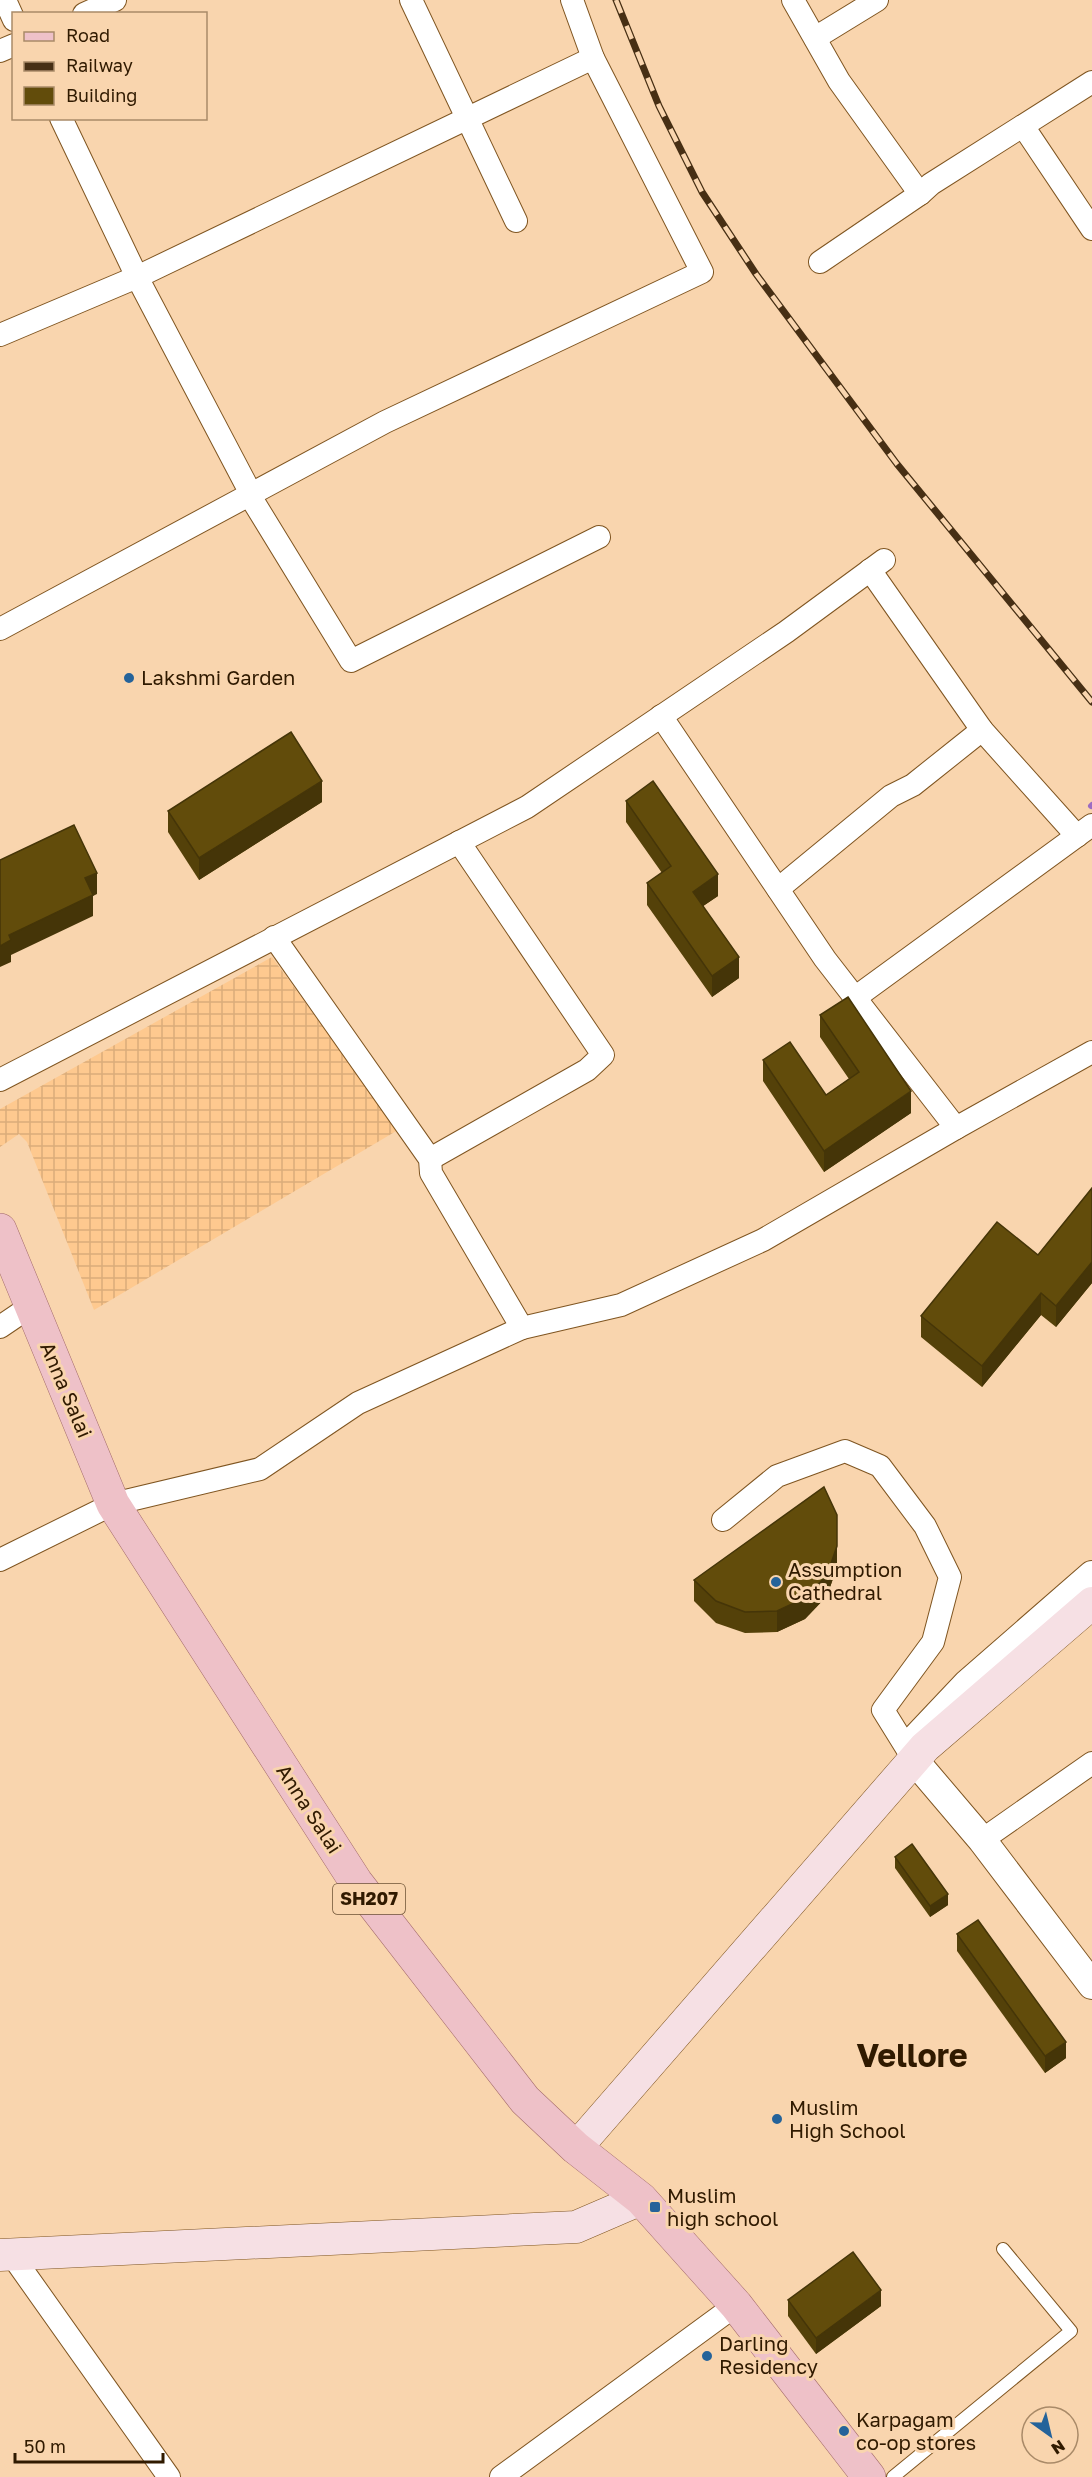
<svg xmlns="http://www.w3.org/2000/svg" width="1092" height="2477" font-family="'Golos Text',sans-serif">
<defs>
<pattern id="industrial-grid" width="8" height="8" patternUnits="userSpaceOnUse" patternTransform="scale(1.5)"><rect width="8" height="8" fill="#fec98f"/><path d="M0 4h8M4 0v8" fill="none" stroke="#daac7a"/></pattern>
</defs>
<rect width="100%" height="100%" fill="#f9d5ae"/>
<polygon fill="url(#industrial-grid)" points="272,957 398,1130 94,1310 27,1142 19,1134 0,1147 0,1109"/>
<g fill="none" stroke-linecap="round" stroke-linejoin="round">
<polyline stroke="#9c6cc3" stroke-width="6" points="1091,806 1092,805"/>
<g stroke="#7f5521" stroke-width="14">
<polyline id="service" points="893,2477 1071,2331 1003,2249"/>
</g>
<g stroke="#7f5521" stroke-width="24">
<g id="minor">
<polyline points="5,0 14,20"/>
<polyline points="411,0 516,221"/>
<polyline points="793,0 839,81 920,194 931,184 1092,82"/>
<polyline points="84,14 115,0"/>
<polyline points="815,38 877,0"/>
<polyline points="0,51 14,45"/>
<polyline points="61,118 137,277 251,494 250,496 351,661 599,537"/>
<polyline points="1023,126 1092,229"/>
<polyline points="820,262 920,194"/>
<polyline points="0,335 137,277 593,58"/>
<polyline points="870,570 982,730 1077,836"/>
<polyline points="0,629 385,422 702,272 593,58 572,0"/>
<polyline points="661,716 825,959 956,1128"/>
<polyline points="778,889 891,796 913,785 982,730"/>
<polyline points="274,937 430,1159 431,1173 522,1328 621,1305 763,1240 956,1128 1092,1052"/>
<polyline points="856,997 1092,825"/>
<polyline points="0,1080 527,807 786,632 884,560"/>
<polyline points="430,1159 587,1070 603,1055 459,842"/>
<polyline points="0,1327 31,1306"/>
<polyline points="723,1520 777,1476 845,1451 880,1466 925,1526 950,1577 933,1642 883,1710 914,1760"/>
<polyline points="0,1560 113,1504 260,1469 358,1403 522,1328"/>
<polyline points="982,1840 1092,1763"/>
<polyline points="11,2254 169,2477"/>
<polyline points="501,2477 736,2305"/>
</g>
</g>
<g stroke="#7f5521" stroke-width="30">
<polyline id="tertiary" points="1092,1575 967,1684 915,1739 911,1749 914,1760 982,1840 1092,1985"/>
</g>
<g stroke="#7f5521" stroke-width="33">
<g id="secondary">
<polyline points="576,2148 925,1747 1092,1603"/>
<polyline points="0,2255 576,2227 641,2199"/>
</g>
</g>
<g stroke="#a46c6b" stroke-width="34">
<polyline id="primary" points="0,1230 113,1504 356,1882 525,2100 576,2148 641,2199 736,2305 869,2477"/>
</g>
<use href="#service" stroke="#fff" stroke-width="12"/>
<use href="#minor" stroke="#fff" stroke-width="22"/>
<use href="#tertiary" stroke="#fff" stroke-width="28"/>
<use href="#secondary" stroke="#f6e0e4" stroke-width="32"/>
<use href="#primary" stroke="#eec1c8" stroke-width="33"/>
<g stroke="#472f14" stroke-width="7">
<polyline id="rail" points="616,0 659,106 702,192 756,274 897,464 1092,702"/>
</g>
<use href="#rail" stroke="#f9d5ae" stroke-width="4.5" stroke-dasharray="14" stroke-linecap="butt"/>
</g>
<g fill="#544109">
<polygon points="626,801 718,896 703,906 739,978 712,997 647,905 647,883 662,873 626,822"/>
<polygon points="322,802 199,880 168,832 168,811"/>
<polygon points="820,1015 911,1113 824,1172 763,1081 763,1060 826,1095 849,1079 820,1037"/>
<polygon points="1092,1188 1092,1283 1056,1327 1041,1315 982,1387 921,1337 921,1316 1038,1255"/>
<polygon points="837,1567 827,1596 805,1619 777,1632 745,1633 716,1623 694,1601 694,1580"/>
<polygon points="895,1857 948,1905 930,1917 895,1868"/>
<polygon points="957,1934 1066,2058 1045,2073 957,1951"/>
<polygon points="788,2300 881,2306 816,2354 788,2316"/>
</g>
<g fill="#453508">
<polygon points="322,781 322,802 199,880 199,858"/>
<polygon points="97,873 97,894 93,896 93,916 11,955 11,962 0,967 0,946 9,935 85,878"/>
<polygon points="718,874 718,896 693,913 693,892"/>
<polygon points="739,957 739,978 712,997 712,976"/>
<polygon points="911,1091 911,1113 824,1172 824,1151"/>
<polygon points="1092,1262 1092,1283 1056,1327 1056,1306"/>
<polygon points="1041,1293 1041,1315 982,1387 982,1366"/>
<polygon points="837,1546 837,1567 827,1596 805,1619 777,1632 777,1611"/>
<polygon points="948,1894 948,1905 930,1917 930,1906"/>
<polygon points="1066,2042 1066,2058 1045,2073 1045,2056"/>
<polygon points="881,2290 881,2306 816,2354 816,2338"/>
</g>
<g fill="#624c0b" stroke="#453508" stroke-width="1.5">
<polygon points="291,732 322,781 199,858 168,811"/>
<polygon points="653,781 718,874 693,892 739,957 712,976 647,883 671,866 626,801"/>
<polygon points="74,825 97,873 85,878 93,895 9,935 11,940 0,946 0,860"/>
<polygon points="848,997 911,1091 824,1151 763,1060 790,1042 826,1095 859,1072 820,1015"/>
<polygon points="1092,1188 1092,1262 1056,1306 1041,1293 982,1366 921,1316 997,1222 1038,1255"/>
<polygon points="824,1487 837,1515 837,1546 827,1575 805,1598 777,1611 745,1612 716,1601 694,1580"/>
<polygon points="912,1844 948,1894 930,1906 895,1857"/>
<polygon points="978,1920 1066,2042 1045,2056 957,1934"/>
<polygon points="853,2252 881,2290 816,2338 788,2300"/>
</g>
<g fill="#25639a" stroke="#f9d5ae" stroke-width="2">
<circle cx="129" cy="678" r="6"/>
<circle cx="776" cy="1582" r="6"/>
<circle cx="777" cy="2119" r="6"/>
<rect x="649" y="2201" width="12" height="12" rx="3"/>
<circle cx="707" cy="2356" r="6"/>
<circle cx="844" cy="2431" r="6"/>
</g>
<g text-anchor="middle" stroke-width="6" stroke-linejoin="round" paint-order="stroke">
<rect fill="#f9d5ae" stroke="#6c5234" stroke-width="1.5" x="333" y="1884" width="72" height="30" rx="4.5"/>
<g font-size="18" font-weight="bold" fill="#301a00">
<text x="369" y="1905">SH207</text>
</g>
<g font-size="20" fill="#301a00" stroke="#f9d5ae" text-anchor="start">
<text x="141" y="685">Lakshmi Garden</text>
<text x="788" y="1577">Assumption<tspan x="788" dy="23">Cathedral</tspan></text>
<text x="789" y="2115">Muslim<tspan x="789" dy="23">High School</tspan></text>
<text x="667" y="2203">Muslim<tspan x="667" dy="23">high school</tspan></text>
<text x="719" y="2351">Darling<tspan x="719" dy="23">Residency</tspan></text>
<text x="856" y="2427">Karpagam<tspan x="856" dy="23">co-op stores</tspan></text>
</g>
<g font-size="20" fill="#301a00" stroke="#f9d5ae">
<text transform="translate(66 1390) rotate(67)" y="7">Anna Salai</text>
<text transform="translate(309 1809) rotate(57)" y="7">Anna Salai</text>
</g>
<g font-size="32" font-weight="bold" fill="#301a00" stroke="#f9d5ae">
<text x="912" y="2067">Vellore</text>
</g>
</g>
<rect x="12" y="12" width="195" height="108" fill="#f9d5ae" stroke="#a98a68" stroke-width="1.5"/>
<rect x="24" y="32" width="30" height="9" fill="#eec1c8" stroke="#a98a68" stroke-width="1.5"/>
<text x="66" y="42" font-size="18" fill="#301a00">Road</text>
<rect x="24" y="62" width="30" height="9" fill="#472f14" stroke="#a98a68" stroke-width="1.5"/>
<text x="66" y="72" font-size="18" fill="#301a00">Railway</text>
<rect x="24" y="87" width="30" height="18" fill="#624c0b" stroke="#a98a68" stroke-width="1.5"/>
<text x="66" y="102" font-size="18" fill="#301a00">Building</text>
<g transform="translate(1050 2435) rotate(146)"><circle r="28" fill="#f9d5ae" stroke="#a98a68" stroke-width="1.5"/>
<path d="M0-4.5L10 22L0 15L-10 22Z" fill="#25639a"/>
<text y="-9" font-size="16" font-weight="bold" text-anchor="middle" fill="#301a00">N</text>
</g>
<path d="M15 2453v9h148v-9" fill="none" stroke="#301a00" stroke-width="3"/>
<text x="24" y="2453" font-size="18" fill="#301a00" stroke="#f9d5ae" stroke-width="4.5" paint-order="stroke">50 m</text>
</svg>
